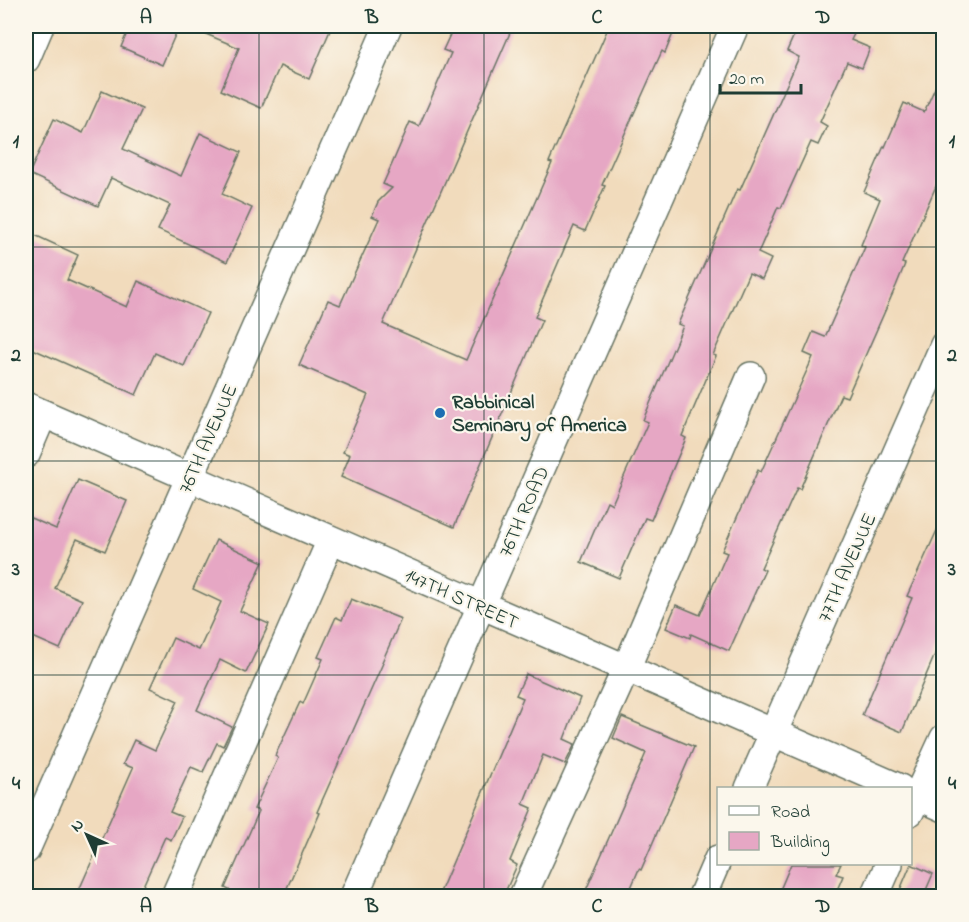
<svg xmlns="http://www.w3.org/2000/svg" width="969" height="922" font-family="'Indie Flower',sans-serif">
<rect width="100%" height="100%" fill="#fbf7ec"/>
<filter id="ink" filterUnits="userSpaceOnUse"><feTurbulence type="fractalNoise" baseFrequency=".0167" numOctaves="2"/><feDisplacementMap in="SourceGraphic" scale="12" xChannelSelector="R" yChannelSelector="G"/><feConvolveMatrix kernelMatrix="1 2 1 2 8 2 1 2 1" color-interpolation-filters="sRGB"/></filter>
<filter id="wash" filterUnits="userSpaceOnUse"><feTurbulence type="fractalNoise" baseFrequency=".008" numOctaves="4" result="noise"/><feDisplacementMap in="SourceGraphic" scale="24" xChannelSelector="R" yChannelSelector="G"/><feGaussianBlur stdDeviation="1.35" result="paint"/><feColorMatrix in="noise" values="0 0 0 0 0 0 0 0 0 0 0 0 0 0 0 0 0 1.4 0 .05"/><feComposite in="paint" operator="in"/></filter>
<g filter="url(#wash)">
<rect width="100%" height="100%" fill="#f1dbbc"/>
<g id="blocks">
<g fill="#e6a7c4">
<polygon points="130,26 179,26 162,65 121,47"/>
<polygon points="187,26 332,26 309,79 280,66 261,108 221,90 239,48"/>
<polygon points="454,26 513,26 383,324 466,360 552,163 549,162 609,26 661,26 674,31 665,53 662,51 622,140 602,185 605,186 585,231 574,226 535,317 542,320 454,527 341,477 350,455 343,452 368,395 299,365 328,300 340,305 379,219 372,216 378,202 392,188 383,184 392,164 410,122 419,126 451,53 443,50"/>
<polygon points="798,26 858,26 851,40 870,48 862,68 847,62 820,122 827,126 818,145 811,142 781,208 778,207 758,253 771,259 762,279 749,273 713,355 716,356 682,436 686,438 651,520 645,518 619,578 581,562 607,501 612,504 648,422 643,420 683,326 678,324 737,189 740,190 799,57 787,51"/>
<polygon points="944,68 944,168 902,263 905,264 896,286 847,397 841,395 800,489 797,488 761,568 765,570 729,651 691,634 690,638 666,628 676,605 700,615 727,553 722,551 758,470 761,472 813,357 804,353 813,332 825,337 865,247 861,245 880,199 864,192 884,146 885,147 904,103 924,112"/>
<polygon points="102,91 142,109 123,149 181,176 200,133 241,152 222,194 252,208 227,262 158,230 170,205 111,178 98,206 29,174 54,119 83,133"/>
<polygon points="26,231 78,255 67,280 96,293 127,307 138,281 208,313 184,366 155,353 136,395 26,346"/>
<polygon points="78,480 127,501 105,551 77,539 55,588 82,600 60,649 26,634 26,516 56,529"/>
<polygon points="944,515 944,633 902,732 862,715 912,598 907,596"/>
<polygon points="216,540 263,562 240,611 269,624 246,673 220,660 197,710 232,727 223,746 217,743 203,772 191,767 170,812 182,817 171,840 165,837 138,897 76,897 133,768 123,764 134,740 155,750 178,701 150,688 173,638 199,650 221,602 193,589"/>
<polygon points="351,599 401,619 382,662 383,663 317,812 320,813 283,897 228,897 231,891 225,888 259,811 254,809 278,758 275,756 300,702 303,704 323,659 318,657 336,617 342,620"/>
<polygon points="526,674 580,698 564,739 575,744 565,764 543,755 523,804 532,808 510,861 517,865 503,897 438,897 523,698 516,695"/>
<polygon points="622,717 694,747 641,870 639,869 627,897 583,897 646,753 613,738"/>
<polygon points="791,864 841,864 836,874 843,876 834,897 777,897"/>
<polygon points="911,864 933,874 923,897 897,897"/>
</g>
</g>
</g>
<g filter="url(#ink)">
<use href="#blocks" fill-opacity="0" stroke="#687464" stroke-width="1.5"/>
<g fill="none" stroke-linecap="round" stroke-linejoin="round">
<g stroke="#687464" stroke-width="30">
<g id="minor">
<polyline points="26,59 40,26"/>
<polyline points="26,406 900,788"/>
<polyline points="26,454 43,414"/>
<polyline points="749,788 944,345"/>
<polyline points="910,793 944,808"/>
<polyline points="910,812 944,738"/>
<polyline points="26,850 388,26"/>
<polyline points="175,896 331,540"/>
<polyline points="354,896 735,26"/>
<polyline points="523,896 626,669 751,376"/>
<polyline points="702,896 718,859"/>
<polyline points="875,896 889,864"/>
</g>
</g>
<use href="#minor" stroke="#fff" stroke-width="27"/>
</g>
</g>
<path fill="none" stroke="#1f3d34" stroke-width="1.5" stroke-opacity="0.55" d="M 259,26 L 259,896M 484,26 L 484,896M 710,26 L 710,896M 26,247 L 944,247M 26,461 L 944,461M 26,675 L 944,675"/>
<circle fill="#1f6fb2" stroke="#fbf7ec" stroke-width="2" cx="440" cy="413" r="6"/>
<g text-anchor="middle" stroke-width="4.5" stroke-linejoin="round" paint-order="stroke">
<g font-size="20" font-weight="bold" fill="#1f3d34" stroke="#fbf7ec" text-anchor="start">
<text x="452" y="408">Rabbinical<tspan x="452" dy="23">Seminary of America</tspan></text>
</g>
<g font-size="20" fill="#1f3d34" stroke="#fbf7ec">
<text transform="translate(207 438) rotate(-66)" y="7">76TH AVENUE</text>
<text transform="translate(523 511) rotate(-66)" y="7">76TH ROAD</text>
<text transform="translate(846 567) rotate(-66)" y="7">77TH AVENUE</text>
<text transform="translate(462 598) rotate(24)" y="7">147TH STREET</text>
</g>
</g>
<rect width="969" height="922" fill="none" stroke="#fbf7ec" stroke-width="66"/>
<rect x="717" y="787" width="195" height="78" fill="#fbf7ec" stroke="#a3ada2" stroke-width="1.5"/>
<rect x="729" y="806" width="30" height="9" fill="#ffffff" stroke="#a3ada2" stroke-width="1.5"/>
<text x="771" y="817" font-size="18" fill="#1f3d34">Road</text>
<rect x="729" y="832" width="30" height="18" fill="#e6a7c4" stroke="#a3ada2" stroke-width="1.5"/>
<text x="771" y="847" font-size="18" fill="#1f3d34">Building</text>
<g transform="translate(87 835) rotate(315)" stroke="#fbf7ec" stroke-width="4.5" paint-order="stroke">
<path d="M0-4.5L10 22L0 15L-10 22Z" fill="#1f3d34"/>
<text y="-9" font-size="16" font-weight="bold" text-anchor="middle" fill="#1f3d34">N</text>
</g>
<path d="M720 84v9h81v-9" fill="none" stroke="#1f3d34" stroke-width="3"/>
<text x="729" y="84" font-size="18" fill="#1f3d34" stroke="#fbf7ec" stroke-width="4.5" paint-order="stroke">20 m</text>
<rect x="33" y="33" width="903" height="856" fill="none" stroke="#1f3d34" stroke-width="2"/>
<g font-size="20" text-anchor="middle" font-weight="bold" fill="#1f3d34">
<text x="146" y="23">A</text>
<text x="372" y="23">B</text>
<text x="597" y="23">C</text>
<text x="823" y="23">D</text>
<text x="16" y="147">1</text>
<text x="952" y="147">1</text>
<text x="16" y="361">2</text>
<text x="952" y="361">2</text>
<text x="16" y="575">3</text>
<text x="952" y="575">3</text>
<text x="16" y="789">4</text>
<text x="952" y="789">4</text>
<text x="146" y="912">A</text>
<text x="372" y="912">B</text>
<text x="597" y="912">C</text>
<text x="823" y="912">D</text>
</g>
</svg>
